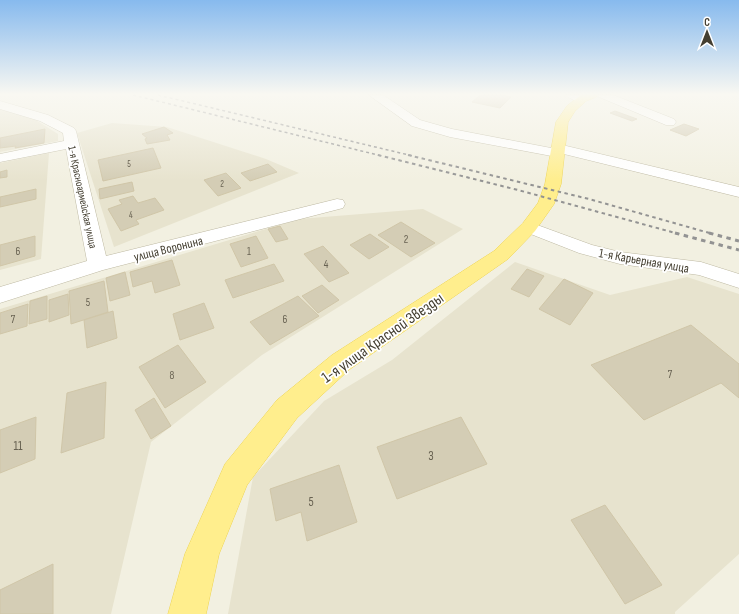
<svg xmlns="http://www.w3.org/2000/svg" width="739" height="614" font-family="'Sofia Sans Condensed',sans-serif">
<rect width="100%" height="100%" fill="#f2f0e1"/>
<g fill="#e7e3ce">
<polygon points="0,109 34,119 58,134 58,141 0,152"/>
<polygon points="112,123 167,127 266,159 299,173 114,247 77,133"/>
<polygon points="49,153 41,259 0,270 0,163"/>
<polygon points="423,209 463,229 262,355 151,442 111,614 0,614 0,309 299,219"/>
<polygon points="515,262 610,295 687,277 739,294 739,554 675,612 675,614 228,614 253,477 324,401 392,360"/>
</g>
<g fill="#d4cdb5" stroke="#d0c6a8">
<polygon points="484,95 503,95 511,97 500,108 472,102 479,96"/>
<polygon points="615,111 637,119 632,121 610,113"/>
<polygon points="684,124 699,129 686,136 670,130"/>
<polygon points="164,127 173,133 167,135 170,140 147,144 145,139 147,138 142,134"/>
<polygon points="45,129 44,143 15,148 16,146 0,148 0,138"/>
<polygon points="153,148 161,168 103,181 98,160"/>
<polygon points="268,164 277,172 250,181 241,173"/>
<polygon points="7,170 7,177 0,178 0,172"/>
<polygon points="226,173 241,188 218,196 204,180"/>
<polygon points="132,182 134,191 100,199 99,189"/>
<polygon points="36,189 36,199 0,207 0,197"/>
<polygon points="133,196 138,203 155,198 164,210 136,220 139,224 121,231 108,209 122,204 119,200"/>
<polygon points="401,222 435,243 411,257 378,235"/>
<polygon points="280,226 288,239 276,242 268,229"/>
<polygon points="370,234 389,247 369,259 350,245"/>
<polygon points="35,236 35,256 0,266 0,245"/>
<polygon points="256,236 268,258 241,267 230,244"/>
<polygon points="323,246 349,273 329,282 304,254"/>
<polygon points="172,260 180,285 155,293 152,281 133,287 130,272"/>
<polygon points="274,264 284,281 233,298 225,280"/>
<polygon points="527,269 544,276 529,297 511,289"/>
<polygon points="125,272 130,295 110,301 106,278"/>
<polygon points="564,279 593,293 570,325 539,309"/>
<polygon points="104,281 108,312 71,324 69,291"/>
<polygon points="322,285 339,300 318,313 302,296"/>
<polygon points="68,294 69,315 49,322 49,300"/>
<polygon points="47,296 47,319 29,324 30,301"/>
<polygon points="298,296 319,316 270,345 250,322"/>
<polygon points="204,303 214,328 180,340 173,314"/>
<polygon points="28,304 27,326 0,334 0,313"/>
<polygon points="113,311 117,338 87,348 84,320"/>
<polygon points="691,325 739,364 739,398 721,383 644,420 591,365"/>
<polygon points="178,345 206,382 165,408 139,367"/>
<polygon points="106,382 104,438 61,453 67,393"/>
<polygon points="154,398 171,426 151,439 135,410"/>
<polygon points="36,417 35,459 0,473 0,430"/>
<polygon points="461,417 487,464 397,499 377,447"/>
<polygon points="339,465 357,522 307,541 301,512 276,521 270,489"/>
<polygon points="605,505 662,585 625,604 571,520"/>
<polygon points="53,564 53,614 0,614 0,590"/>
</g>
<g fill="none" stroke-linecap="round" stroke-linejoin="round">
<g stroke="#beb9a3" stroke-width="1">
<g id="minor">
<polygon points="369,95 383,95 420,120 452,129 551,148 553,145 558,144 739,187 739,197 564,154 562,156 557,157 450,137 412,126"/>
<path d="M 566,95 L 583,95 L 588,99 L 586,101 C 580,103 571,100 566,95 Z"/>
<polygon points="597,95 613,95 674,119 676,122 674,125 666,125 599,97"/>
<polygon points="0,101 48,115 74,128 76,131 106,256 337,199 343,200 345,204 343,208 103,270 0,303 0,287 87,261 66,149 0,162 0,154 64,141 63,133 40,121 0,109"/>
<polygon points="529,222 592,245 620,252 701,262 739,274 739,288 699,275 620,264 579,253 523,231 520,227 523,223"/>
</g>
</g>
<g stroke="#eed453" stroke-width="1">
<polygon id="major" points="581,95 598,95 596,97 586,101 575,111 568,122 561,184 554,204 535,231 508,259 350,369 297,418 247,485 219,554 206,614 168,614 185,554 225,464 277,400 332,355 494,251 523,223 538,203 545,184 556,122 567,106"/>
</g>
<use href="#minor" fill="#fff" fill-rule="evenodd"/>
<use href="#major" fill="#ffee8d" fill-rule="evenodd"/>
<g stroke="#939393" stroke-width="1.5" stroke-dasharray="3 3" stroke-linecap="butt">
<polyline points="133,95 382,156"/>
<polyline points="158,95 413,156"/>
</g>
<g stroke="#939393" stroke-width="2" stroke-dasharray="3.5 3.5" stroke-linecap="butt">
<polyline points="378,155 518,190 679,234"/>
<polyline points="408,155 589,199 713,234"/>
</g>
<g stroke="#939393" stroke-width="3" stroke-dasharray="4.5 4.5" stroke-linecap="butt">
<polyline points="675,233 739,250"/>
<polyline points="709,233 739,241"/>
</g>
</g>
<linearGradient id="sky" x2="0" y2="1"><stop stop-color="#87baee"/><stop offset="0.52" stop-color="#f9f8f2"/><stop offset="1" stop-color="#f9f8f2" stop-opacity="0"/></linearGradient>
<rect width="739" height="181" fill="url(#sky)"/>
<g text-anchor="middle" stroke-width="3.5" stroke-linejoin="round" paint-order="stroke">
<g font-size="9" fill="#686252">
<text x="129" y="167">5</text>
<text x="222" y="187">2</text>
<text x="131" y="218">4</text>
</g>
<g font-size="11" fill="#443f31" stroke="#fff">
<text transform="translate(83 197) rotate(78)" y="4">1-я Красноармейская улица</text>
</g>
<g font-size="11" fill="#686252">
<text x="406" y="243">2</text>
<text x="18" y="255">6</text>
<text x="249" y="255">1</text>
<text x="326" y="268">4</text>
<text x="88" y="306">5</text>
<text x="13" y="323">7</text>
<text x="285" y="323">6</text>
<text x="670" y="378">7</text>
<text x="172" y="379">8</text>
</g>
<g font-size="13" fill="#443f31" stroke="#fff">
<text transform="translate(168 248) rotate(-14)" y="5">улица Воронина</text>
<text transform="translate(644 260) rotate(10)" y="5">1-я Карьерная улица</text>
</g>
<g font-size="13" fill="#686252">
<text x="18" y="450">11</text>
<text x="431" y="460">3</text>
<text x="311" y="506">5</text>
</g>
<g font-size="16" fill="#443f31" stroke="#fff">
<text transform="translate(382 337) rotate(-35)" y="6">1-я улица Красной Звезды</text>
</g>
</g>
<g transform="translate(707 32)" stroke="#ffffff" stroke-width="3" paint-order="stroke">
<path d="M0-3L7 15L0 10L-7 15Z" fill="#443f31"/>
<text y="-6" font-size="11" font-weight="bold" text-anchor="middle" fill="#443f31">С</text>
</g>
</svg>
